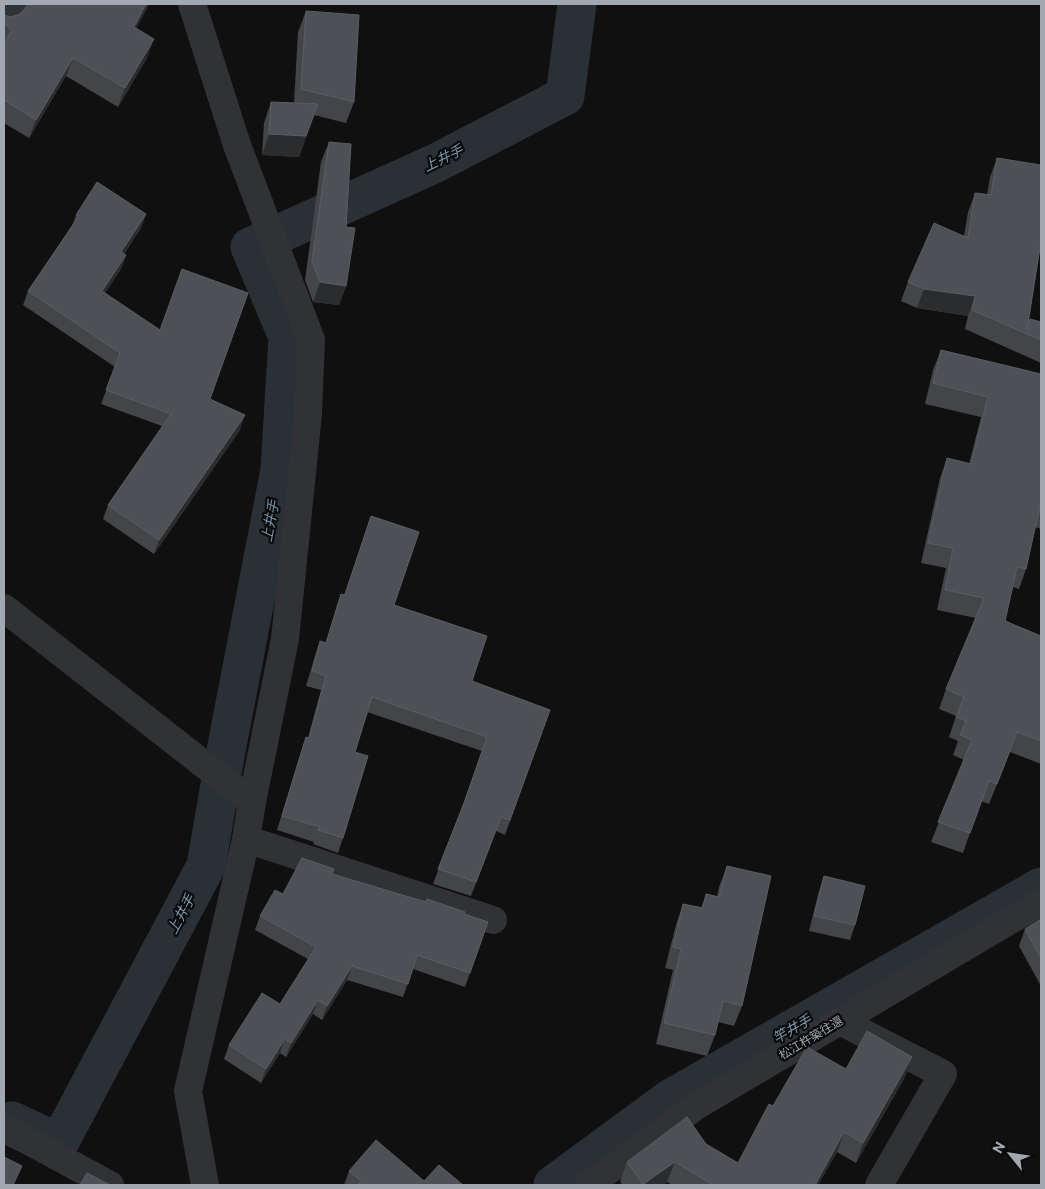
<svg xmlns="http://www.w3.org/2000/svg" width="1045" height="1189" font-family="Commissioner,'Noto Sans JP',sans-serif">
<rect width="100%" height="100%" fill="#101011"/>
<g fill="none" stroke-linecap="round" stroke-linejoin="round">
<g stroke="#293137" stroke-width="39">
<polyline points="12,1121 59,1143 206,866 225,756 280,470 288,337 250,247 436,163 565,96 577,4"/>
<polyline points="553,1185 670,1099 1041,887"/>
</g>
<g stroke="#313236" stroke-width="28">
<polyline points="192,4 237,145 311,340 308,414 285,639 252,802 246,839 188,1091 205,1185"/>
<polyline points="4,20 15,4"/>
<polyline points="4,608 252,802"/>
<polyline points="246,839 493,920"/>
<polyline points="840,1021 943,1074 879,1185"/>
<polyline points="4,1129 25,1139 110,1185"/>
<polyline points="589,1185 696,1106 1041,902"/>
</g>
</g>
<g fill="#434549">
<polygon points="149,4 136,28 147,58 118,107 66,76 29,138 4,123 4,15 10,17"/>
<polygon points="306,11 354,102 346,123 314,115 299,157 262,155 264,123 271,102 294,103 298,32"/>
<polygon points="329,142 346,286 339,305 313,302 305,280 321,162"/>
<polygon points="997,158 1027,328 1041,322 1041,363 965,329 968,316 917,308 901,301 908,282 964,236 968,212 975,193 987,195 990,177"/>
<polygon points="146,214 141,228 124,254 126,255 121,269 105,293 240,430 154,554 103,519 108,505 162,426 101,404 115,367 23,305 28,291 72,226 76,215"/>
<polygon points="941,350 1041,374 1041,529 1035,527 1026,569 1019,589 1013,587 1005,621 1041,636 1041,764 1010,752 989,804 981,801 963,853 931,842 964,760 953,755 958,741 949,737 956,716 939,709 946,689 976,618 937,610 946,568 921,563 940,478 947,458 969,464 981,417 925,404 933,370"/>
<polygon points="371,516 394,605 472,681 550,710 505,835 496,831 471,896 433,884 461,810 482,751 367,712 355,752 343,838 338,853 313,844 314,842 277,830 301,752 306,737 308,738 321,690 306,686 315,656 320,641 326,643 336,609 341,594 344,595"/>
<polygon points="727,866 742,1006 734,1026 718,1022 715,1035 707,1056 656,1044 673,970 665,968 676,925 683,904 701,908 706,894 717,897 719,887"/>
<polygon points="332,874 464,914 488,922 465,987 413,969 403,997 347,980 322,1020 313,1014 286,1057 280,1053 261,1083 224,1059 229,1045 280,1004 308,959 255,930 260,916 283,894"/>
<polygon points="824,876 855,925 850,940 809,931 819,891"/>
<polygon points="1041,919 1041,986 1019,946 1025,929"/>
<polygon points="846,1069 905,1077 856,1163 837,1152 818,1185 673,1185 667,1182 663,1185 623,1185 620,1182 627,1162 706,1144 738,1163 773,1106"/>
<polygon points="349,1171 424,1181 463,1185 344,1185"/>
</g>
<g fill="#2a2c2e">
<polygon points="146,4 149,4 127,46 134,27"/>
<polygon points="154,39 147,58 118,107 125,88"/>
<polygon points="73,58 66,76 29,138 36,120"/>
<polygon points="318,104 299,157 262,155 269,134"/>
<polygon points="146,214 141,228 116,266 121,252"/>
<polygon points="126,255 121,269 97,305 102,291"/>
<polygon points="320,282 346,286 339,305 313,302"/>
<polygon points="924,289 975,296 968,316 917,308"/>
<polygon points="245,415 240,430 154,554 159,540"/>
<polygon points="352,966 347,980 322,1020 327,1006"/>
<polygon points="318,1000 313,1014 286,1057 291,1043"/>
<polygon points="285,1039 280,1053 261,1083 266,1069"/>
<polygon points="912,1057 905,1077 856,1163 863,1143"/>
<polygon points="844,1132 837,1152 818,1185 815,1185"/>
<polygon points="675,1162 667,1182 663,1185 643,1185"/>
</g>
<g fill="#4d5054" stroke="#5a5e63">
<polygon points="28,4 146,4 134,27 154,39 125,88 73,58 36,120 4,100 4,43 12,30 4,24 4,15 10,17 18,15 24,10"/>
<polygon points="306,11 359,15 354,102 301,89"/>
<polygon points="271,102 318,104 306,136 269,134"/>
<polygon points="329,142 351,144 346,227 355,228 346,286 320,282 312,261"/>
<polygon points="997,158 1041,165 1041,241 1027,330 1030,319 1041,322 1041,340 972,310 975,296 924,289 908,282 934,223 968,238 975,193 991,195"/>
<polygon points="97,182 146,214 121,252 126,255 102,291 160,330 182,269 248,293 210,399 245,415 159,540 108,505 171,414 106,390 120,353 28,291 79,216 76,215"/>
<polygon points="941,350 1041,374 1041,507 1040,506 1026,569 1017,567 1005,621 1041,636 1041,741 1017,732 997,784 989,781 970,833 938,822 972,740 960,735 966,721 956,717 964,697 946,689 984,598 945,590 953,548 928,543 947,458 971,464 988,397 933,383"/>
<polygon points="371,516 419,532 394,605 487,636 472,681 550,710 510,820 501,817 476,882 438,869 464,803 487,737 372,697 355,752 368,756 343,838 318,830 320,827 282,816 306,737 309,738 326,676 312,671 320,641 326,643 341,594 345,595"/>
<polygon points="302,858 334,869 332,874 426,902 427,899 465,912 464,914 488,922 470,973 417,955 408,984 352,966 327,1006 318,1000 291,1043 285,1039 266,1069 229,1045 262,993 280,1004 316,947 260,916 275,890 283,894"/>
<polygon points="727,866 771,876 742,1006 723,1001 715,1035 664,1023 681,949 673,947 683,904 703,908 706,894 719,897"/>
<polygon points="824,876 865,886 855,925 814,916"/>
<polygon points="1041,919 1041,958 1025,929"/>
<polygon points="867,1031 912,1057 863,1143 844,1132 815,1185 713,1185 675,1162 643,1184 627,1162 687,1117 706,1144 738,1163 769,1104 773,1106 807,1047 846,1069"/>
<polygon points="376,1140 424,1181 439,1165 463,1185 357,1185 361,1181 349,1171"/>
<polygon points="4,1157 22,1166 13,1185 4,1185"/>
<polygon points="87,1173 108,1184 112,1185 80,1185"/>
</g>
<g text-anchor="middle" stroke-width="4.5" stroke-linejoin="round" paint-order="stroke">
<g font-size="12" fill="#a1a8b2" stroke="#0b0b0c">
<text transform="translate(811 1038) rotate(-31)" y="4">松江杵築往還</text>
</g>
<g font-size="14" font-style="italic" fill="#7898ad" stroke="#0b0b0c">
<text transform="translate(443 158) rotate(-26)" y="5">上井手</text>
<text transform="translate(270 521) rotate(-79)" y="5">上井手</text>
<text transform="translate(181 914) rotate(-62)" y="5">上井手</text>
<text transform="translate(792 1029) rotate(-30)" y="5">竿井手</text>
</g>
</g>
<rect width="1045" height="1189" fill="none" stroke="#a1a8b2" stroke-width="10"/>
<g transform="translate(1010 1154) rotate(300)" stroke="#0b0b0c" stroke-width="4" paint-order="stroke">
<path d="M0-4L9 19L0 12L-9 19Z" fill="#a1a8b2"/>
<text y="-8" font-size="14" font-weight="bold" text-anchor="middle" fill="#a1a8b2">N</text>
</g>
</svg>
